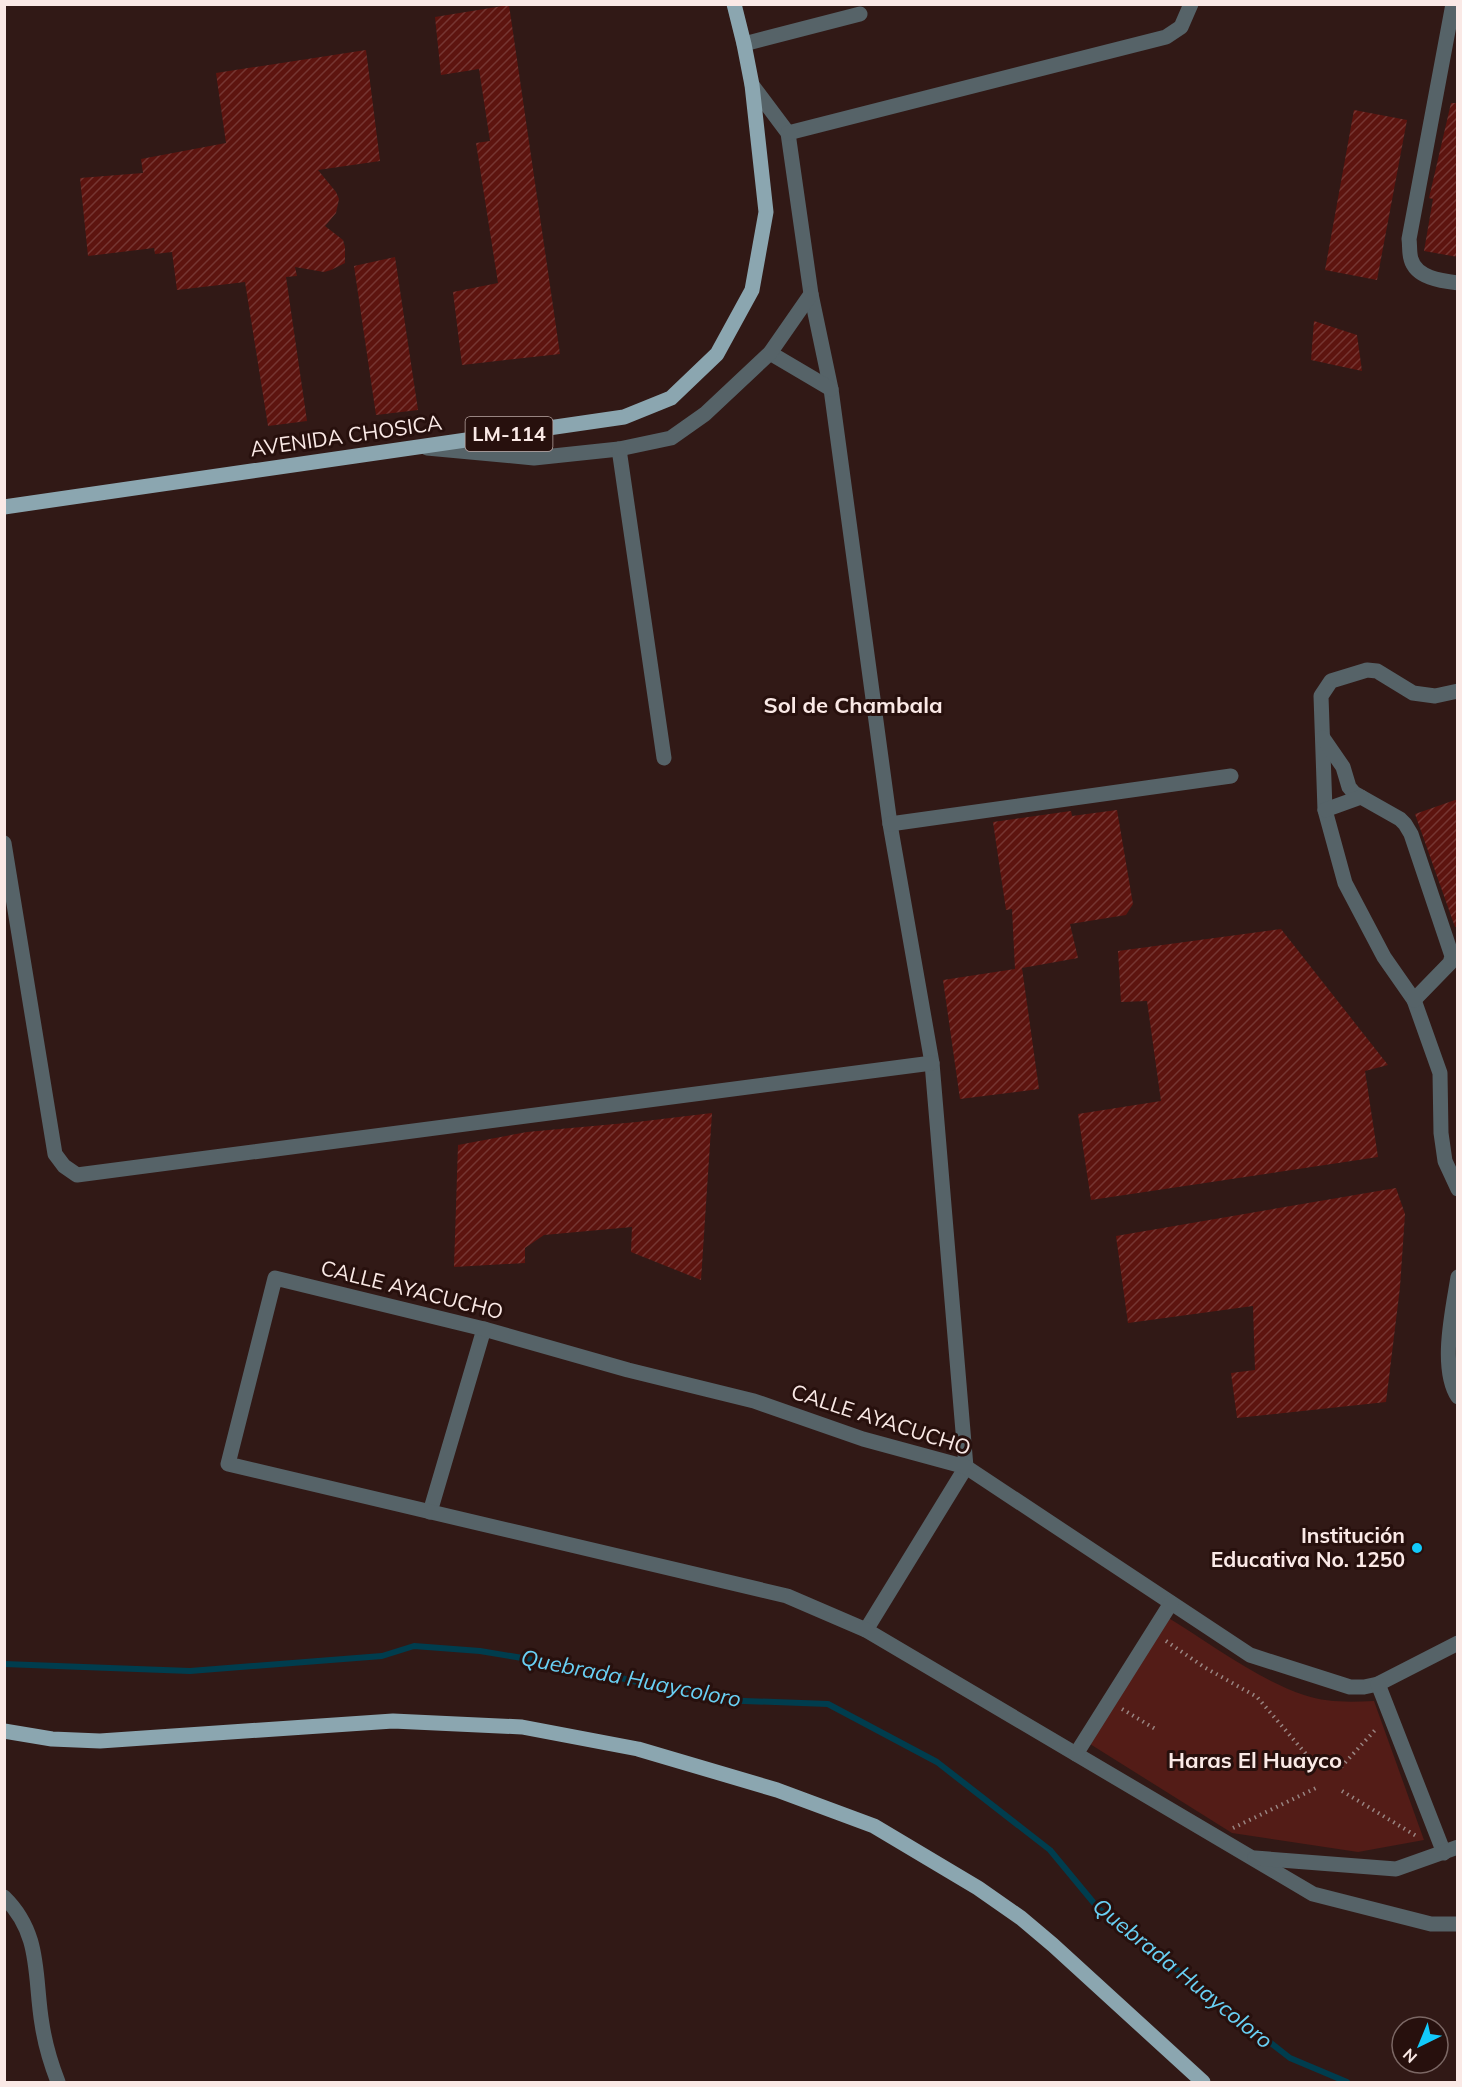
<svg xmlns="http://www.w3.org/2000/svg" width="1462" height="2087" font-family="Mulish,sans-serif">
<defs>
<pattern id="building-hatch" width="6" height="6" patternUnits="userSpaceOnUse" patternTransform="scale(1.5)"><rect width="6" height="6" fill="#5d140f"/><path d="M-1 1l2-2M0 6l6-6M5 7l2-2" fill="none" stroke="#753632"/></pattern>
</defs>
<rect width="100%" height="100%" fill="#311916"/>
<path fill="#531c17" d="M 1167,1617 C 1211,1644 1255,1678 1304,1695 C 1327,1703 1351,1702 1374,1701 L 1424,1840 L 1358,1852 L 1232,1833 L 1090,1744 Z"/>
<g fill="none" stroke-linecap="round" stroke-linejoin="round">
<polyline stroke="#003d4e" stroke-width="6" points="4,1664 190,1671 382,1656 414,1646 480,1651 577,1667 653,1686 718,1700 828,1704 937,1762 1050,1850 1098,1908 1290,2058 1347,2082"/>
</g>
<g fill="url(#building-hatch)">
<polygon points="509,5 560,354 462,365 453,292 498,283 476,143 490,141 479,69 441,75 435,17"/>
<polygon points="366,50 380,161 318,170 336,192 339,199 336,213 325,226 343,240 345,247 345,263 331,270 324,272 295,267 297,276 286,277 307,421 268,426 245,282 177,290 172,252 155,254 154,248 88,256 80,178 143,173 141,159 226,143 216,73"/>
<polygon points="1451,103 1458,103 1458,257 1424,251 1433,199 1429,198"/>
<polygon points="1354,110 1407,120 1377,280 1325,270"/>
<polygon points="395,257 418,410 376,415 354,266"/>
<polygon points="1314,321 1357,335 1362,371 1311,360"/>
<polygon points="1458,799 1458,927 1455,927 1415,814"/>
<polygon points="1117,810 1133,904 1126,915 1070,924 1078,958 1022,968 1039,1089 960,1099 943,980 1015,969 1012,909 1006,910 993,822 1071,811 1072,816"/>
<polygon points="1281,929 1388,1065 1365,1071 1378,1157 1091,1200 1078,1114 1161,1101 1147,1001 1121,1002 1118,951"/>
<polygon points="712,1113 701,1280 631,1252 632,1227 544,1235 525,1248 525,1263 454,1267 458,1145 527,1132 637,1122"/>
<polygon points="1396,1188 1405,1214 1400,1287 1386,1402 1237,1418 1231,1373 1255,1370 1253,1306 1128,1323 1116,1236"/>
</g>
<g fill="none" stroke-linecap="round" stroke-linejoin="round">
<g stroke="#998582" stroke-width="4" stroke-dasharray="1.5 4.5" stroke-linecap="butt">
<polyline points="1166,1641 1204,1667 1257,1697 1318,1768"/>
<polyline points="1122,1709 1157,1730"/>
<polyline points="1341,1767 1377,1728"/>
<polyline points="1342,1791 1418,1837"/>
<polyline points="1233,1828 1316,1788"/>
</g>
<g stroke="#566368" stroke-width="15">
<path d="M 1453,4 L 1409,239 C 1410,245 1409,253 1411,259 C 1416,278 1442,281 1458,283"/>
<polyline points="744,44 860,14"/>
<polyline points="752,85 788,133 811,294 831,389 890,824 932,1063 966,1467 866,1630"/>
<polyline points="788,133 1166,37 1181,27 1191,4"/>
<polyline points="770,353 831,389"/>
<polyline points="427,448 534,458 619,449 671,438 705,414 770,353 811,294"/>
<polyline points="619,449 664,758"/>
<polyline points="1458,691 1435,696 1413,693 1377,671 1367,670 1331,681 1321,696 1325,810 1345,883 1384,957 1414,1000 1440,1073 1441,1133 1445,1161 1458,1189"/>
<polyline points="1323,738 1343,767 1349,787 1354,793 1400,819 1405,824 1411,834 1452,956 1450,963 1414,1000"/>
<polyline points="1325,810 1361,797"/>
<polyline points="890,824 1231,776"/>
<polyline points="4,843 55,1154 64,1166 77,1175 932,1063"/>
<path d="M 1458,1277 C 1453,1309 1439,1368 1458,1397"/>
<polyline points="430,1512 484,1329"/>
<polyline points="1458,1643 1378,1684 1364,1687 1350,1687 1250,1655 966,1467 863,1439 754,1401 628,1370 484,1329 275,1278 228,1464 787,1596 866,1630 1313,1894 1431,1924 1458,1924"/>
<polyline points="1378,1684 1444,1853"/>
<polyline points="1076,1754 1171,1603"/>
<polyline points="1255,1858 1396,1869 1458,1847"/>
<path d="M 4,1897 C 42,1934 34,1977 42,2024 C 45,2044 51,2064 58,2082"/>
</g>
<g stroke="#8ba6b0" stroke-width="15">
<polyline points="4,507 624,417 671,398 717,354 752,290 766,212 752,85 744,44 734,4"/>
<polyline points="4,1731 52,1739 100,1741 393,1721 522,1727 638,1749 777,1790 874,1826 978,1888 1021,1918 1053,1945 1203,2082"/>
</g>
</g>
<circle fill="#12cafb" stroke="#27100d" stroke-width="2" cx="1417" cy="1548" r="6"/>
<g text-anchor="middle" stroke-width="6" stroke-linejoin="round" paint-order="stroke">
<rect fill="#27100d" stroke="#bba8a5" stroke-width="1.5" x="465.5" y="417" width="87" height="34" rx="4.5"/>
<g font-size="20" font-weight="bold" fill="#fae9e6">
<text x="509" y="441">LM-114</text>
</g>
<g font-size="21" fill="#fae9e6" stroke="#27100d">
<text transform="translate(346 436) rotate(-8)" y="7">AVENIDA CHOSICA</text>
<text transform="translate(412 1290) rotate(14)" y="7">CALLE AYACUCHO</text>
<text transform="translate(881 1420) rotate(18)" y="7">CALLE AYACUCHO</text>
</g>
<g font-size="21" font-weight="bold" fill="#fae9e6" stroke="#27100d" text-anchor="end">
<text x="1405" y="1543">Institución<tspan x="1405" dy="24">Educativa No. 1250</tspan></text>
</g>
<g font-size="22" font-weight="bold" fill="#fae9e6" stroke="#27100d">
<text x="853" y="713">Sol de Chambala</text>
<text x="1255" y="1768">Haras El Huayco</text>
</g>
<g font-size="22" font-style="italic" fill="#69d0f4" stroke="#27100d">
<text transform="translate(631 1678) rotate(11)" y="8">Quebrada Huaycoloro</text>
<text transform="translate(1183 1973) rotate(39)" y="8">Quebrada Huaycoloro</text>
</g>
</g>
<rect width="1462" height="2087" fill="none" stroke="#fae9e6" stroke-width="12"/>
<g transform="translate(1420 2045) rotate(223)"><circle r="28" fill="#27100d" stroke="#7b6764" stroke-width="1.5"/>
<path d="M0-4.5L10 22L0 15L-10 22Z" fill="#12cafb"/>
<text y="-9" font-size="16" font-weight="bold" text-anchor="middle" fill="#fae9e6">N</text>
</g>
</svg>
